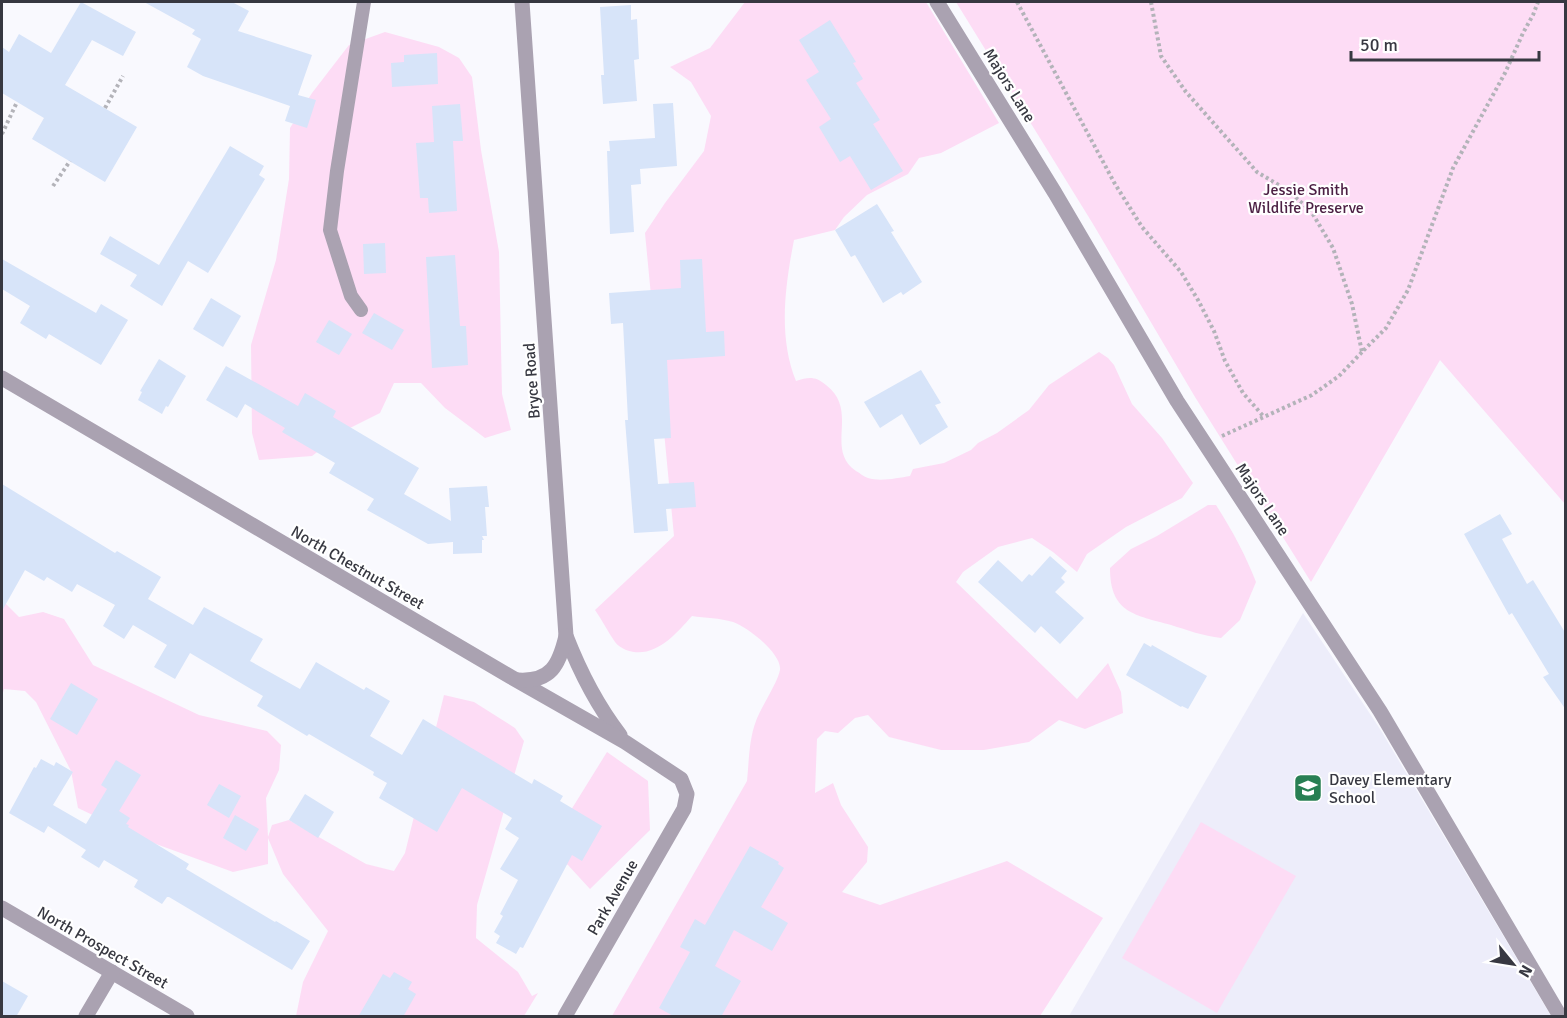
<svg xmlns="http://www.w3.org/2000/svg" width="1567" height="1018" font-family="Signika,sans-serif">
<rect width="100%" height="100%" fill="#f9f9fe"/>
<polygon fill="#ededfa" points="1303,613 1380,729 1551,1016 1069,1016"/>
<g fill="#fddcf5">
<path d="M 745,2 L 926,2 L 999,123 L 941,153 L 919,158 L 908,174 L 867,195 L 844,217 L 835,230 L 794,240 C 785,286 778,337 796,381 C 809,377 815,376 826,385 C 860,411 824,449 856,471 C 860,473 864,477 868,478 C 880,482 898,478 910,476 L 913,469 L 944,463 L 971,450 L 978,443 L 997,433 L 1029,410 L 1049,385 L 1099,352 L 1108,358 L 1114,365 L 1132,404 L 1162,438 L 1193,483 L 1182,498 L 1126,527 L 1087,554 L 1077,572 L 1053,552 L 1032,538 L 998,547 L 963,572 L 956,582 L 1077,699 L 1108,663 L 1121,692 L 1123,713 L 1085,729 L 1059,720 L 1029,742 L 984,750 L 941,750 L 889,737 L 868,715 L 855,718 L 838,733 L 825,731 L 817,739 L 815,793 L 833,783 L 841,805 L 868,847 L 867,862 L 842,892 L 880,905 L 1007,861 L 1103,918 L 1040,1016 L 612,1016 L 747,781 C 749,761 749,739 756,721 C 761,707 778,682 780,670 C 782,654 748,627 733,622 C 720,618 705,618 692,616 C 675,635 654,660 626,650 C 622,648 618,646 615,642 C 608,632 602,620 595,610 L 674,536 L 645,233 L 665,203 L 704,151 L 711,116 L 691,82 L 670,67 L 710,48 Z"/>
<polygon points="956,2 1565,2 1565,504 1440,360 1311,582 1195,397 1093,224"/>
<polygon points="385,32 439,47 459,58 472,77 481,150 499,252 502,394 511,430 485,438 445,408 421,383 394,383 380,413 346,430 312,456 259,460 252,433 251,345 276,260 289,179 290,128 312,93 349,45"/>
<path d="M 1208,505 L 1216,505 C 1232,530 1245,554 1256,582 L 1240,620 L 1221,638 C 1203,636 1187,630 1171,625 C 1135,615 1110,613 1110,568 L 1131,549 L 1157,536 Z"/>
<polygon points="2,600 19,617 43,612 64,619 93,665 199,715 267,731 281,745 279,770 266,798 268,837 272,825 289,820 366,864 394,871 405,853 444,695 474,702 515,728 524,741 477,905 476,938 518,972 532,996 538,993 524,1016 296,1016 303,982 328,931 283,874 268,838 268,864 233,872 145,840 78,808 71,771 36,702 25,691 4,689 2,696"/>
<polygon points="607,752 648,781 650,830 590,889 568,865 545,852"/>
<polygon points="1201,822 1296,876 1217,1013 1122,958"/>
</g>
<g fill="#d7e4f9">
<polygon points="81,2 136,32 123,56 92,40 65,85 137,127 105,182 32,139 44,118 2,93 2,47 9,52 19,34 51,53"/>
<polygon points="144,2 232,2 249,11 238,31 312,55 298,95 316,100 307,128 285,121 290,106 203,76 187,67 201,39 192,34 195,30"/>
<polygon points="631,5 631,20 637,19 639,59 634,60 637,101 603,104 601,75 604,75 600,7"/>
<polygon points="830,20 856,62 853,63 863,79 856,83 880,120 873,124 903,171 871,190 850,156 840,162 819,127 831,119 806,80 819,72 799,40"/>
<polygon points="437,53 438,84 392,87 391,63 404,62 404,55"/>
<polygon points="673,103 677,166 640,169 641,184 631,185 634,232 610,234 607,151 610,151 609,141 655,138 653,104"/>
<polygon points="460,104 463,141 453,141 457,211 429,213 428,198 420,198 416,143 434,142 432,106"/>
<polygon points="230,146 264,166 259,175 265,179 208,273 188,261 162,306 130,286 137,275 100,254 110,236 159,265"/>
<polygon points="877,204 894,231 891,232 922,282 903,295 901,292 883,303 855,255 851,257 835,230"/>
<polygon points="385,243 386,273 364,274 363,244"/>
<polygon points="455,255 460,326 466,326 468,365 432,368 426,257"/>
<polygon points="2,259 96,313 101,304 128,320 101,365 49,334 46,339 20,323 30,306 2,289"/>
<polygon points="702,259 706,332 724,331 725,356 667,360 671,438 654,439 658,484 694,482 696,507 666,509 668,531 634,533 625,420 628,420 623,323 611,324 609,293 681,288 680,260"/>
<polygon points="211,298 241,316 223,347 193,329"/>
<polygon points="374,313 404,330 392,350 362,333"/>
<polygon points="329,320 352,334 339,355 316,342"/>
<polygon points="159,359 186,376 168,407 166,406 162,414 138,400 142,392 140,391"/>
<polygon points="226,366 298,406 305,393 336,411 333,417 419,468 404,494 451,521 449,488 487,486 489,507 485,507 487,536 482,536 484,540 482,540 482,553 453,554 453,542 428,544 367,510 374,499 329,473 335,463 282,432 285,428 245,404 237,418 206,400"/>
<polygon points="921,370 941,403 935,405 948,427 920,445 902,414 880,428 864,402"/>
<polygon points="2,484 115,553 117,551 161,577 148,599 193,625 204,607 263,639 250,661 300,689 316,662 364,690 366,687 390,701 370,736 402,755 423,719 532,784 534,779 563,796 560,801 602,826 582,861 572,855 523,948 520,947 516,954 496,943 500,936 494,932 503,916 500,914 518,880 500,869 519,838 505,829 512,818 462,788 437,832 379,798 387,783 373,775 374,772 309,734 307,736 257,706 263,696 190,653 175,679 154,667 167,645 133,625 124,639 103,626 115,605 77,584 72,592 47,577 44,581 25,570 2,611"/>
<polygon points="1500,514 1512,534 1502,539 1527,584 1533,580 1566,634 1566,710 1543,677 1549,674 1512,613 1509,615 1464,534"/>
<polygon points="1050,556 1067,571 1061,578 1065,582 1055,592 1084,618 1060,644 1041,626 1035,633 978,582 998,560 1022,582 1029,574 1032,576"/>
<polygon points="1144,643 1151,647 1152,645 1207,676 1188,709 1182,706 1181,707 1126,675"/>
<polygon points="71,683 98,699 77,735 50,719"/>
<polygon points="41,759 54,766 56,762 73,772 53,805 86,824 107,789 101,785 116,760 141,775 119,811 130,818 126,824 129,825 128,827 189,864 186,869 275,922 276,921 310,941 292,970 169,897 167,897 162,904 134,887 138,880 104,860 99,868 81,857 86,850 48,826 44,833 9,813 34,767 36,768"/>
<polygon points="219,784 241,796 229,818 207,805"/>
<polygon points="305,794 334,812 318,838 289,820"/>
<polygon points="235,815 259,829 246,851 223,838"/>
<polygon points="750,846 779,862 778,864 784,868 761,907 788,923 772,951 734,930 715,966 741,981 721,1017 675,1017 659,1008 690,952 680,947 695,919 705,925"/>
<polygon points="394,972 412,982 408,989 416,994 403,1017 358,1017 383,974 390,978"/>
<polygon points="2,981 28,996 16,1017 2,1017"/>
</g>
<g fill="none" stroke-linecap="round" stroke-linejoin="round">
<g stroke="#b3b3b9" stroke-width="4" stroke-dasharray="3 3" stroke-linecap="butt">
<polyline points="1017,2 1115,184 1142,227 1181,272 1198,300 1214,331 1225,361 1243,393 1264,417"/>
<polyline points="1151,2 1161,56 1186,92 1257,172 1287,190 1311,211 1333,248 1352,304 1362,352 1386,328 1408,290 1453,168 1505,73 1523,33 1533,15 1538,2"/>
<polyline points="105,108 123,76"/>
<polyline points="2,134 17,102"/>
<polyline points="53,186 70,161"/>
<polyline points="1222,436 1312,395 1339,376 1362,352"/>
</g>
<polyline stroke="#aaa2b1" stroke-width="14" points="361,310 351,296 330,230 337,171 364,2"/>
<g stroke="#aaa2b1" stroke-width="15">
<path d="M 522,2 L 566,636 C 580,672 596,704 620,735"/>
<polyline points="2,378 511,677 625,742 681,779 687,794 684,809 565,1016"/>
<path d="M 518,680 C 551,682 559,665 566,636"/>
<polyline points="2,908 187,1016"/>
<polyline points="86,1016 112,972"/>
</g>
<polyline stroke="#aaa2b1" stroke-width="15" points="937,2 1055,193 1177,401 1380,711 1560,1016"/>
</g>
<defs>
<g id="school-square" transform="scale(1.5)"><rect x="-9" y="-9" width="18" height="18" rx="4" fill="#287f53" stroke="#fff"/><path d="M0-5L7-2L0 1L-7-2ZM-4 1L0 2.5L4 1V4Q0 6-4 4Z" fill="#fff"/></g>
</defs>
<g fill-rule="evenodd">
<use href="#school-square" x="1308" y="788"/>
</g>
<g text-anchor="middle" stroke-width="4.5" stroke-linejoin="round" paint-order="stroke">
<g font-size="16" fill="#373841" stroke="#fff">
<text transform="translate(1010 85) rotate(58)" y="6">Majors Lane</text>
<text transform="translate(531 381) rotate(-94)" y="6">Bryce Road</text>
<text transform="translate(1263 499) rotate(56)" y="6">Majors Lane</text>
<text transform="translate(358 567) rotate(30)" y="6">North Chestnut Street</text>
<text transform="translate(612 897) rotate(-60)" y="6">Park Avenue</text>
<text transform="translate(103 947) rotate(30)" y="6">North Prospect Street</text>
</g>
<g font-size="16" fill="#4c2044" stroke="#fff">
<text x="1306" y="195">Jessie Smith<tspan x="1306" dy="18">Wildlife Preserve</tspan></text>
</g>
<g font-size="16" fill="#373841" stroke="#fff" text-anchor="start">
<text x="1329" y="785">Davey Elementary<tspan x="1329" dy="18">School</tspan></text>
</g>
</g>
<rect width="1567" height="1018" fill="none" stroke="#373841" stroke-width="6"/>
<g transform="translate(1513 964) rotate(120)" stroke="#ffffff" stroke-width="4.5" paint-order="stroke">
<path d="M0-4.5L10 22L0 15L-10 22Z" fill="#373841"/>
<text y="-9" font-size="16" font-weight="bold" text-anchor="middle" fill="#373841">N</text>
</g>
<path d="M1351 51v9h188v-9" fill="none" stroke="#373841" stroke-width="3"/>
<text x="1360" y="51" font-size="18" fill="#373841" stroke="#ffffff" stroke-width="4.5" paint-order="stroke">50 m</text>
</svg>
